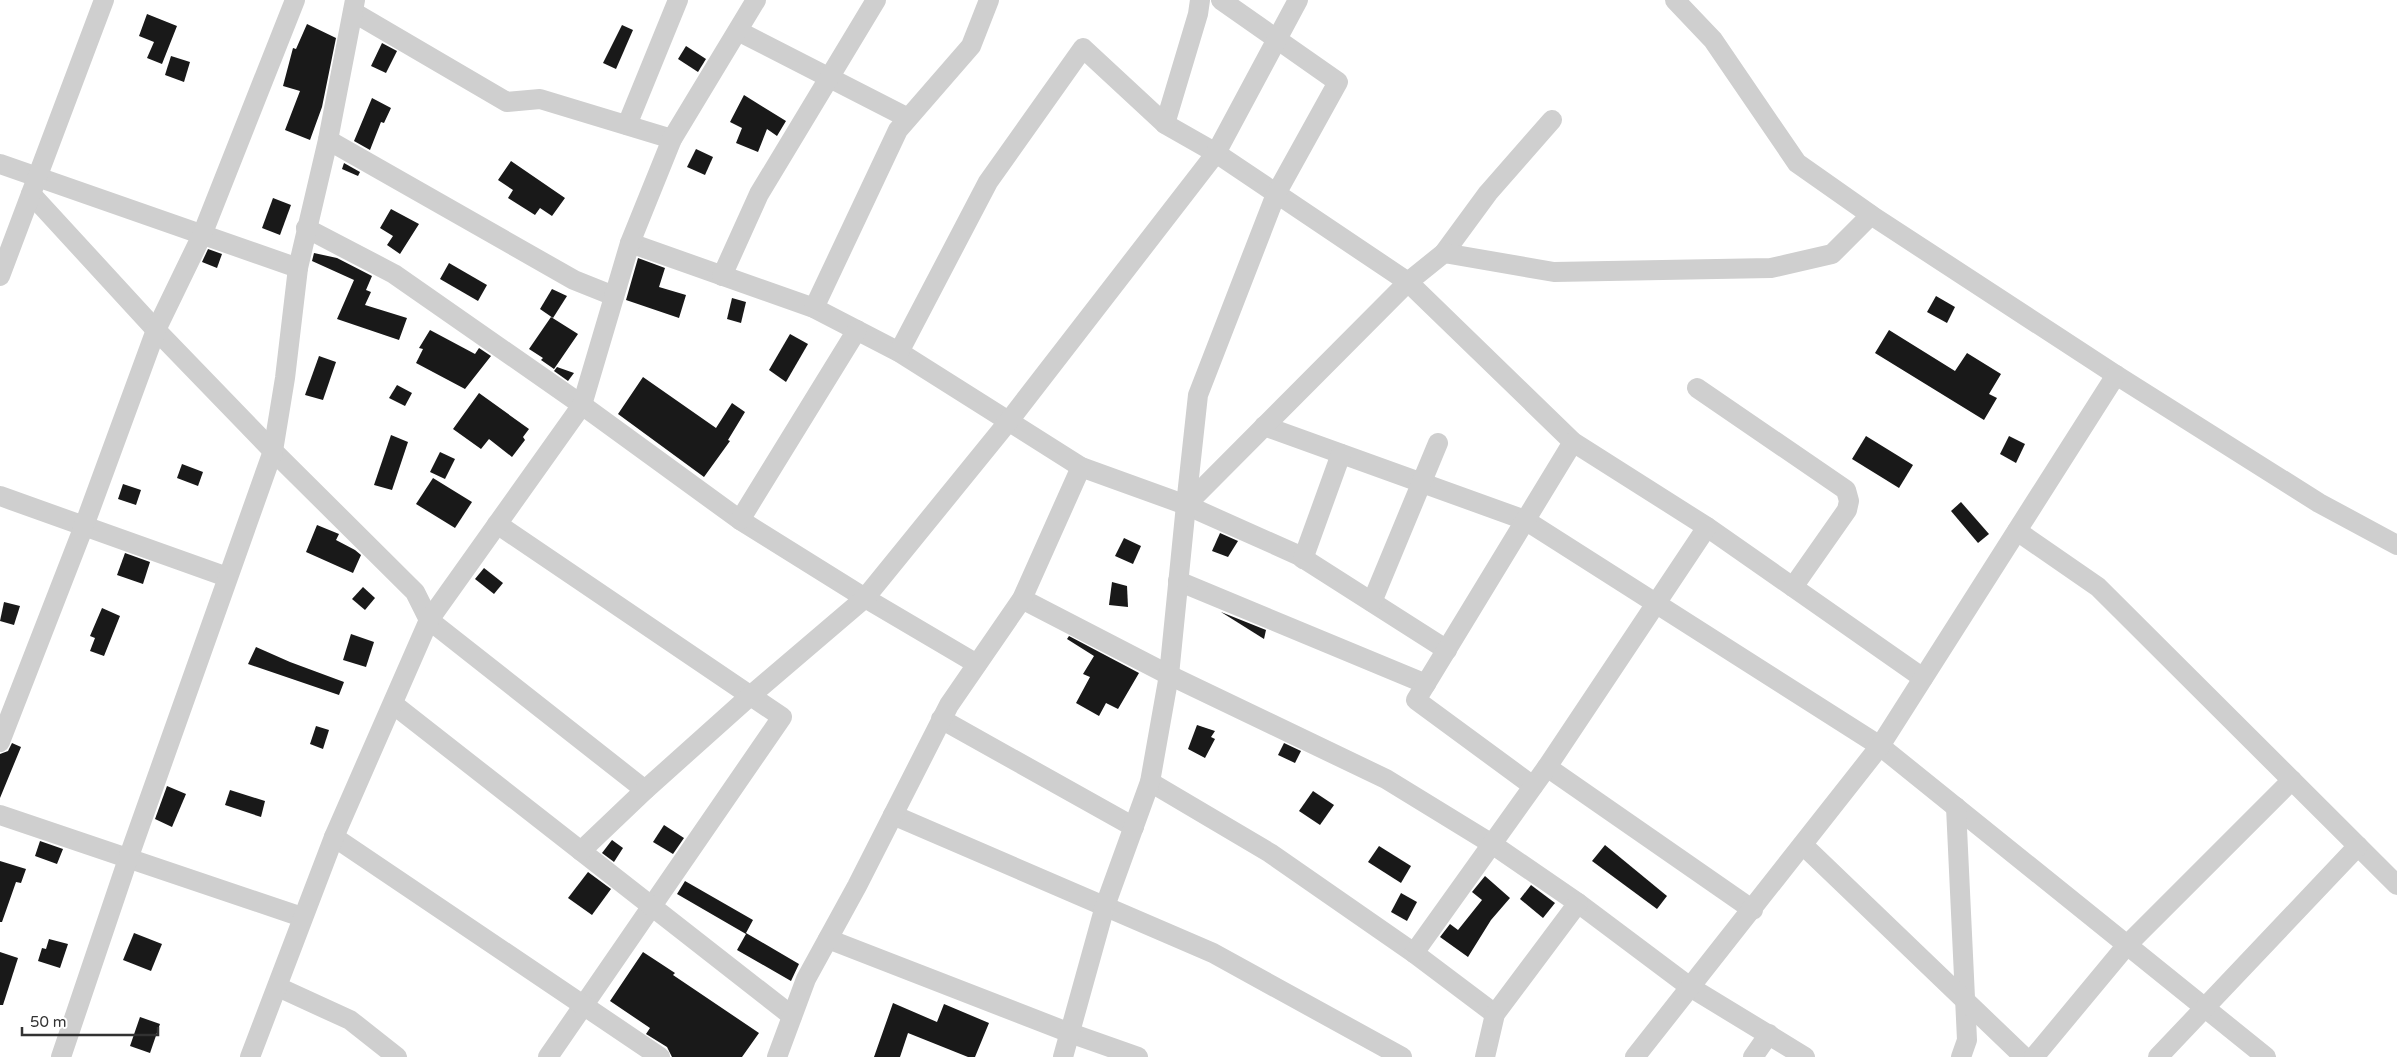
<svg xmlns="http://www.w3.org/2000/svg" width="2397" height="1057" font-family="'Varela Round',sans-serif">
<rect width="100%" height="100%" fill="#fff"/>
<g fill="#191919">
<polygon points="147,14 177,26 162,64 147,58 154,42 139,36"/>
<polygon points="307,24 336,38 322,107 310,140 285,130 300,91 283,86 293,48 296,49"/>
<polygon points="622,25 633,30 616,69 603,63"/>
<polygon points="382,43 397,51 386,73 371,66"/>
<polygon points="686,46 706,59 698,72 678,59"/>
<polygon points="171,56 190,62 184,82 165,75"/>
<polygon points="744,95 786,121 777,136 767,129 758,152 736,143 742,128 730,122"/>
<polygon points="372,98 391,108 384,123 381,122 370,150 354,141"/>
<polygon points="696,149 713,157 705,175 687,167"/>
<polygon points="511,161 565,198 552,216 540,208 535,215 508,198 513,190 498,180"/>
<polygon points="344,163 360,172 358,176 342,169"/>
<polygon points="273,198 291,205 280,235 262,228"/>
<polygon points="391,209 419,224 400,254 387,245 393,236 380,228"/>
<polygon points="208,249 222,254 217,268 202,262"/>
<polygon points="314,253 337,258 372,276 366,290 371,292 365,305 407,318 399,340 337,319 354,280 312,261"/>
<polygon points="638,258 665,268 659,287 686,295 679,318 626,300"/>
<polygon points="449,263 487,285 478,301 440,279"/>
<polygon points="552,289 567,296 553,318 540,309"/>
<polygon points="1936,296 1955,307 1947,323 1927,312"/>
<polygon points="732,298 746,302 741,323 727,319"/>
<polygon points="551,317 578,334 554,369 541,360 543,358 529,349"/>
<polygon points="430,330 475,354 479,348 491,356 465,389 416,363 423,349 419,348"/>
<polygon points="1889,330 1955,371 1967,353 2001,374 1989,394 1997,398 1984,420 1875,353"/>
<polygon points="790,334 808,344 786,382 769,370"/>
<polygon points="319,356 336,362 323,400 305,395"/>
<polygon points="557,367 574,373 568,381 554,371"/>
<polygon points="643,377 716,428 732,403 745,412 728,440 730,441 704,477 618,414"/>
<polygon points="397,385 412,393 405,406 389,398"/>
<polygon points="479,393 529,429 523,437 525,440 512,457 489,439 481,449 453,429"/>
<polygon points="391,435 408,442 392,490 374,485"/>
<polygon points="1866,436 1913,465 1899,488 1852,459"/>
<polygon points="2009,436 2025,444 2016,463 2000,454"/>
<polygon points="440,452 455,459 445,479 430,472"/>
<polygon points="182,464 203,472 198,486 177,478"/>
<polygon points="433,478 472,502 455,528 416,504"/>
<polygon points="123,484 141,490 136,505 118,499"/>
<polygon points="1961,502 1989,534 1978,543 1951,511"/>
<polygon points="317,525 339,534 336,540 355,550 361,555 353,573 306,552"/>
<polygon points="1220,533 1238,541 1228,557 1212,551"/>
<polygon points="1124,538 1141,546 1133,564 1115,556"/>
<polygon points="125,553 150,562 143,584 117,575"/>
<polygon points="484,568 503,583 494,594 475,579"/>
<polygon points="1112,582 1127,586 1128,607 1109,605"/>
<polygon points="363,587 375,598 365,610 352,599"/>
<polygon points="4,602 20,606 14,625 0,621"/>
<polygon points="102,608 120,616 104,656 90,651 95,638 90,636"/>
<polygon points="1221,612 1266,630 1264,639"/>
<polygon points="351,634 374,642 366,667 343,660"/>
<polygon points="1069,636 1139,673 1118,709 1106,703 1099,716 1076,703 1090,677 1083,674 1094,656 1067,639"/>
<polygon points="256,647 290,662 344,682 339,695 248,664"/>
<polygon points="1197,725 1215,731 1211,737 1215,739 1205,758 1188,749"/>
<polygon points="316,726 329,730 323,749 310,744"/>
<polygon points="12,743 21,747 0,798 0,754 8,751"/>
<polygon points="1284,743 1301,751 1295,763 1278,755"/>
<polygon points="167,786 186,794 172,827 155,819"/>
<polygon points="230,790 265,801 261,817 225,805"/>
<polygon points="1313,791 1334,805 1320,825 1299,811"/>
<polygon points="664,825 684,838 673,854 653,842"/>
<polygon points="612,840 623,848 614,862 602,853"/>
<polygon points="40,841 63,849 57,864 35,856"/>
<polygon points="1605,845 1667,896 1657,909 1592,861"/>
<polygon points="1379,846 1411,866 1401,883 1368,862"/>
<polygon points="0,861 26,869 21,883 16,882 2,922 0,922"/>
<polygon points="588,872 611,889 592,915 568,898"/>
<polygon points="1485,876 1510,898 1491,920 1468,957 1440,937 1450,924 1458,930 1482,900 1472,892"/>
<polygon points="685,881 753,920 746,933 799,964 791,981 737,950 746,934 677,894"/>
<polygon points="1531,885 1555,903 1543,918 1520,899"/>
<polygon points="1401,893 1417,902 1407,921 1391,912"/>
<polygon points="134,933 162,944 151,971 123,960"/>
<polygon points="49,939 68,944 60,968 38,961 42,948 46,949"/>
<polygon points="0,952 18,958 3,1005 0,1005"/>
<polygon points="643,952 675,973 673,975 759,1033 742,1057 672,1057 667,1047 646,1034 650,1028 610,1001"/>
<polygon points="893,1003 937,1022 944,1004 989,1023 975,1057 968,1057 908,1033 900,1057 874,1057"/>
<polygon points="140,1017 160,1024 150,1053 130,1046"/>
</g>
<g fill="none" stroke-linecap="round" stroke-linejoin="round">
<g stroke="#cfcfcf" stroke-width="20">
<polyline points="1200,0 1198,14 1165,124 1216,153 1408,282 1573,442 1707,527 1923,678"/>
<polyline points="1675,0 1713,40 1797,163 1871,215 2116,375 2319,503 2397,545"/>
<polyline points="353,12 507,102 540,99 672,139"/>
<polyline points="738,31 908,118"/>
<polyline points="627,125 678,0"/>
<polyline points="328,140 574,280 614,296"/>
<polyline points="0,164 298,268"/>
<polyline points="31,194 156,330 273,451 415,592 429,620 645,790"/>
<polyline points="306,228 394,274 582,405 740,520 865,598 977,664"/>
<polyline points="630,243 814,308 899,352 1081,467 1186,505 1298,555 1447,650"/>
<polyline points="1444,253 1488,193 1552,120"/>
<polyline points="0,276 104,0"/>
<polyline points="722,276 759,194 876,0"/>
<polyline points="814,308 898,130 971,46 989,0"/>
<polyline points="899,352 988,182 1083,48 1165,124"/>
<polyline points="1697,388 1846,490 1849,501 1847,510 1793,587"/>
<polyline points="1264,426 1525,520 1880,746 2266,1057"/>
<polyline points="0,496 227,577"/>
<polyline points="1186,505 1198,395 1276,194 1338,82 1221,0"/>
<polyline points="740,520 857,330"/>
<polyline points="497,524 782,717 548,1057"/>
<polyline points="2017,531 2098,587 2397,885"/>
<polyline points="1303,559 1341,454"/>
<polyline points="1178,581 1426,684"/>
<polyline points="1022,599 1169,675 1386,779 1492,844 1578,903 1690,987 1805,1057"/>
<polyline points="1372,602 1438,443"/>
<polyline points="393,704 792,1016"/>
<polyline points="941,719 1134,827"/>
<polyline points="0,742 84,526 156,330 202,235 295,0"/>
<polyline points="1547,767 1753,910"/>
<polyline points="1150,782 1270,853 1414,953 1495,1014"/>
<polyline points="1533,786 1416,700 1573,442"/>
<polyline points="1956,807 1967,1040 1961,1057"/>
<polyline points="0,815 302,917"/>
<polyline points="893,815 1213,953 1402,1057"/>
<polyline points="334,837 660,1057"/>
<polyline points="1803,845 2024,1057"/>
<polyline points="581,851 645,790 750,696 865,598 1008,422 1216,153 1298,0"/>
<polyline points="828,939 1070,1033 1138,1057"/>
<polyline points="1414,953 1547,767 1707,527"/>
<polyline points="278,987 350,1020 397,1057"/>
<polyline points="61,1057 128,859 273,451 285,378 298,268 328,140 355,0"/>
<polyline points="250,1057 334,837 429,620 582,405 630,243 672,139 756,0"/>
<polyline points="777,1057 806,979 857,886 949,705 1022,599 1081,467"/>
<polyline points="1063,1057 1105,906 1150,782 1169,675 1186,505 1408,282 1444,253 1554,272 1771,268 1832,254 1871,215"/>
<polyline points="1485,1057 1495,1014 1578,903"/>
<polyline points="1635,1057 1880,746 2116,375"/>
<polyline points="1753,1057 1769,1034"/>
<polyline points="2034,1057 2127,945 2292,780"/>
<polyline points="2158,1057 2358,846"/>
</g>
</g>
<path d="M22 1027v8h136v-8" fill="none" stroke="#323232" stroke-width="2.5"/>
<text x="30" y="1027" font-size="15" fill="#323232" stroke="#ffffff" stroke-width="4" paint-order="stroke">50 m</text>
</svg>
